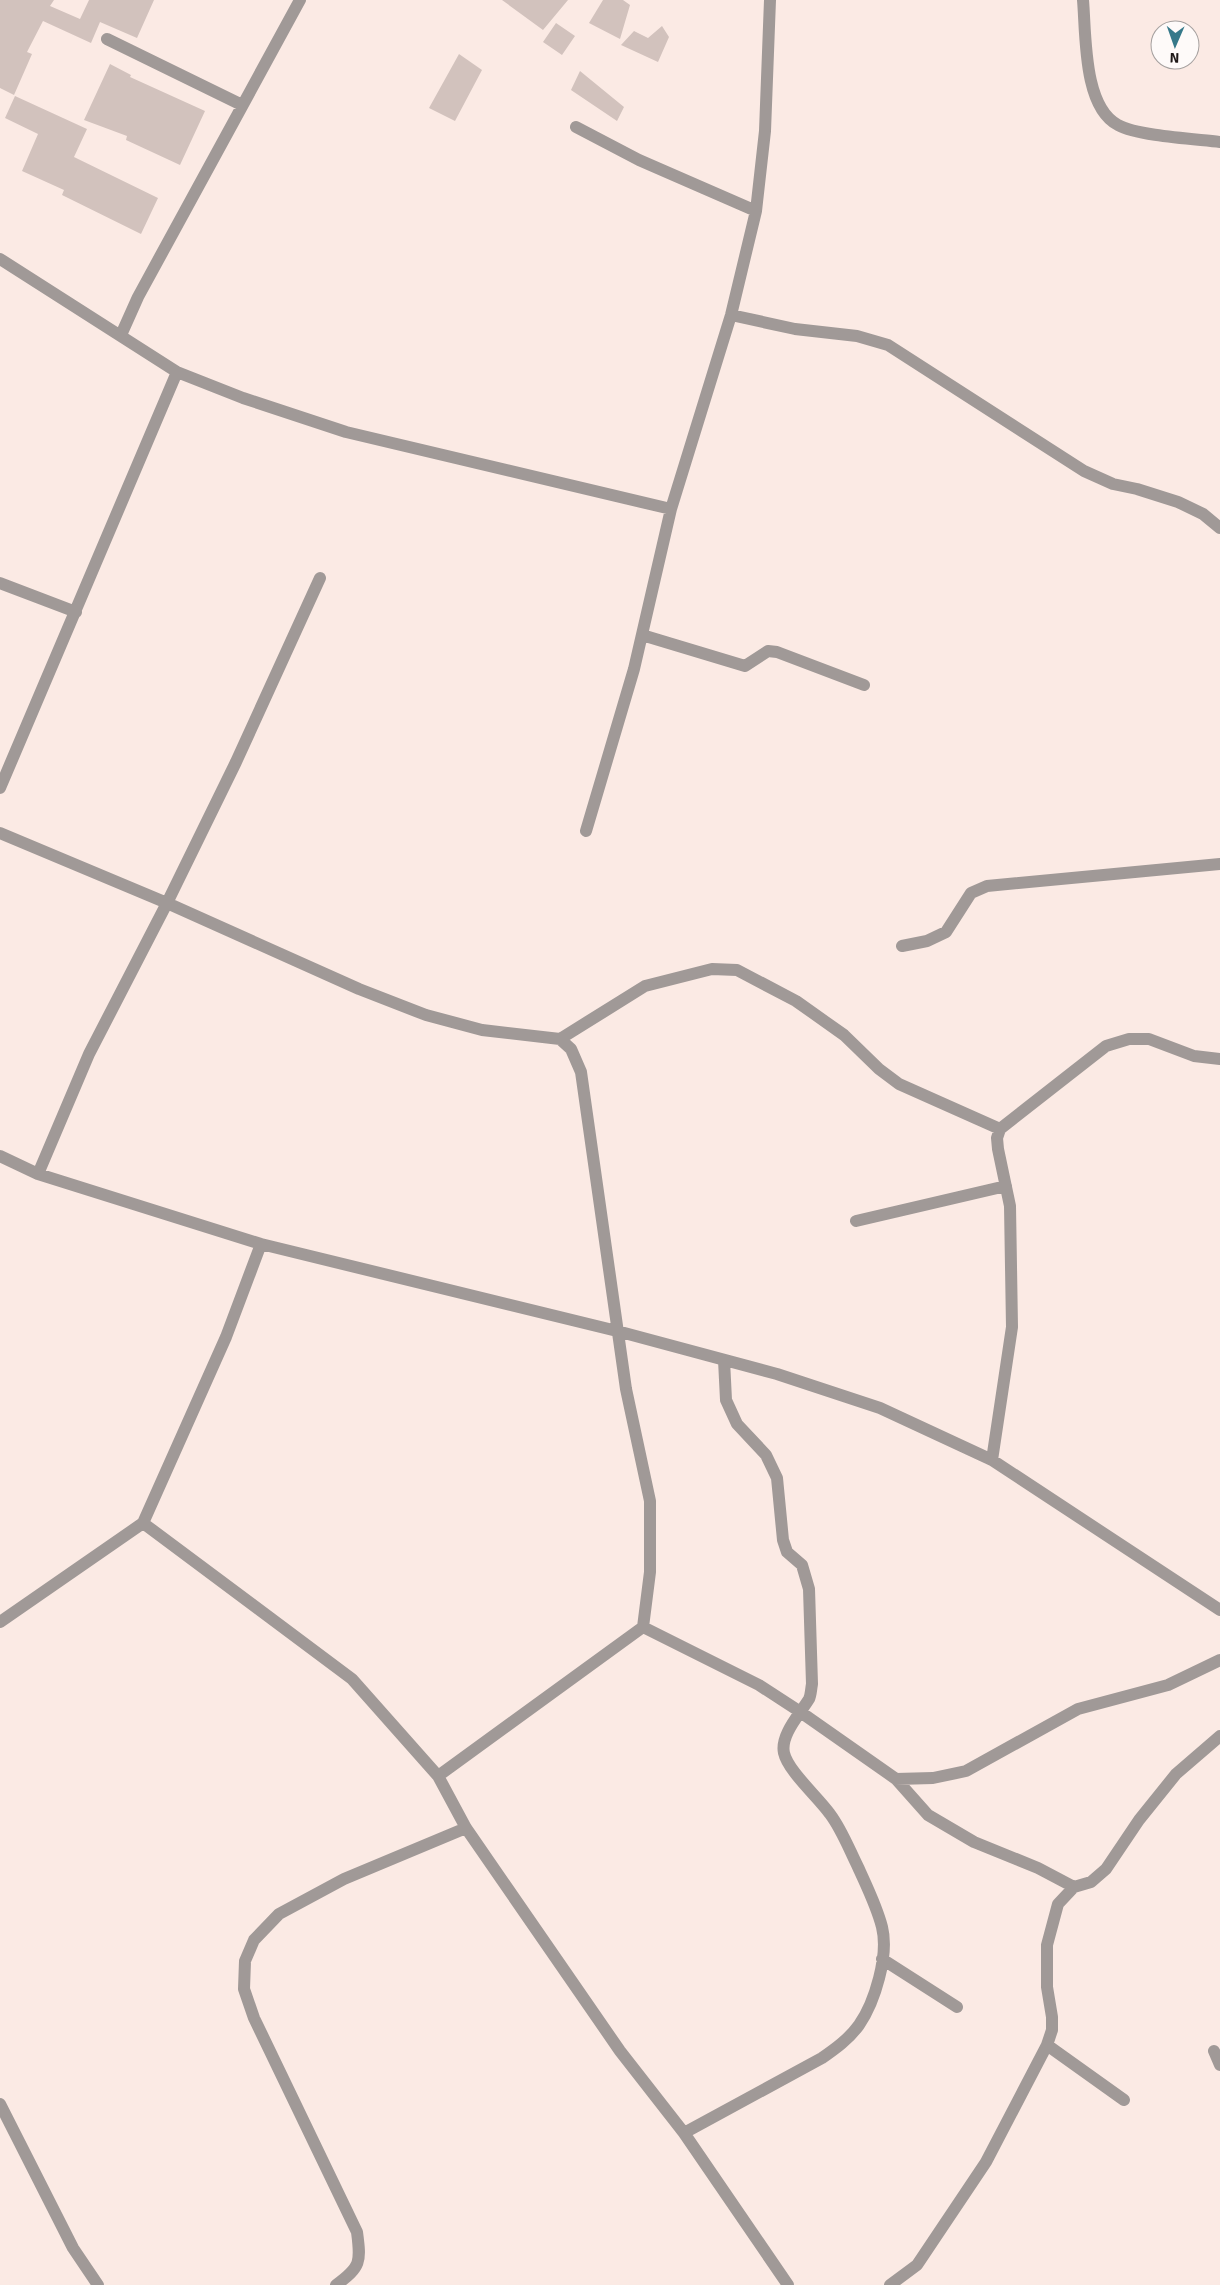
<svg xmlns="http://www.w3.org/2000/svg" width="1220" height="2285" viewBox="0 0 1220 2285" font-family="Signika,sans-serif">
<rect width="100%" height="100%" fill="#fbeae4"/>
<path fill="#d2c2bd" d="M 0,0 L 54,0 L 50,6 L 80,19 L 89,0 L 154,0 L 137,38 L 100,22 L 91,43 L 43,21 L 27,52 L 32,54 L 14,95 L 0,88 Z
M 502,0 L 568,0 L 543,30 Z
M 603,0 L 623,0 L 630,5 L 620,39 L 589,23 Z
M 556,23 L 575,36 L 562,55 L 543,42 Z
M 662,26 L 669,37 L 658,62 L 621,45 L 634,31 L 648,38 Z
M 459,54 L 482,70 L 455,121 L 429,108 Z
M 110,64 L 131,75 L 130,77 L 205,111 L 180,165 L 126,140 L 127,136 L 84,120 Z
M 580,71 L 624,107 L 617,121 L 571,90 Z
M 15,96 L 87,129 L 74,157 L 158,198 L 141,234 L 62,195 L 64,190 L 22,171 L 38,134 L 5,118 Z"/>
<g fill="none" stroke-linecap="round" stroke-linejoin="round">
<path stroke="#a09997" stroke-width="12" d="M 1083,0 C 1086,34 1083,107 1118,125 C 1138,136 1195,139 1220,142
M 107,39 L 242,105
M 576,127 L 639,160 L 756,211
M 0,259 L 177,372 L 243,398 L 346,432 L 671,509
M 731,315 L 795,329 L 857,336 L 888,345 L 1084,471 L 1113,484 L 1137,489 L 1178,502 L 1203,514 L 1220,528
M 121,335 L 138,297 L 300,0
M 0,583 L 76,612
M 642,635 L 745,666 L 768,651 L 777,652 L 864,685
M 0,788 L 177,372
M 586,831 L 634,669 L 671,509 L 731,315 L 756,211 L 765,131 L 770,0
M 0,833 L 167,903 L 359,989 L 426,1015 L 482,1030 L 560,1039 L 571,1049 L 581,1072 L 626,1389 L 650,1501 L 650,1572 L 643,1627
M 902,946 L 927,941 L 946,932 L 971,893 L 987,886 L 1220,864
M 560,1039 L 645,986 L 712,969 L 737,970 L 796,1001 L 844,1035 L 879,1069 L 899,1084 L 1000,1129
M 0,1156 L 38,1174 L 261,1244 L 617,1331 L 777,1374 L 880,1408 L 992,1460 L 1220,1610
M 38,1174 L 89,1054 L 167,903 L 236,762 L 320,578
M 856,1221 L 1006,1186
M 992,1460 L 1012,1327 L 1010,1206 L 998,1149 L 997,1138 L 1000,1129 L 1106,1046 L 1129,1039 L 1149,1039 L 1194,1056 L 1220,1059
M 143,1523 L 352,1679 L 438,1776 L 466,1828 L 620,2051 L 684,2133 L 788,2285
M 0,1622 L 143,1523 L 226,1337 L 261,1244
M 438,1776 L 643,1627 L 759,1685 L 799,1711 L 896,1779 L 928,1815 L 974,1842 L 1038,1868 L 1074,1887
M 896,1779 L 933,1778 L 966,1771 L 1078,1709 L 1168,1685 L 1220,1660
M 882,1959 L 957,2007
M 1047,2045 L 1124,2100
M 1214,2051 L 1220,2065
M 0,2104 L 73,2248 L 98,2285
M 684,2133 L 822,2058 C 835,2049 849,2039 859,2025 C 875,2002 889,1955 882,1927 C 877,1907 867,1887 858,1867 C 849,1849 842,1830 830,1814 C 818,1797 788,1771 784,1753 C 780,1735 800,1714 809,1699 C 811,1695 811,1689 812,1684 L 809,1589 L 802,1565 L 787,1552 L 783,1540 L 777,1478 L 766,1455 L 737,1424 L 726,1400 L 724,1360
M 336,2285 C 361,2267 361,2262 357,2232 L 254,2018 L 244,1989 L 245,1961 L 254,1940 L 279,1914 L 344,1879 L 466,1828
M 890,2285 L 917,2265 L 986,2162 L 1047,2045 L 1052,2030 L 1052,2017 L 1047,1987 L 1047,1945 L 1058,1904 L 1074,1887 L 1091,1882 L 1106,1869 L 1139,1820 L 1176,1774 L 1220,1736"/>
</g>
<g transform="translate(1175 45) rotate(182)"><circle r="24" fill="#fefaf9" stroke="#a5a09f"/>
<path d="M0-4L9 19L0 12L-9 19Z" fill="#36798a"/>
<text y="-8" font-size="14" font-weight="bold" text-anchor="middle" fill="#1f1918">N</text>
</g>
</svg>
